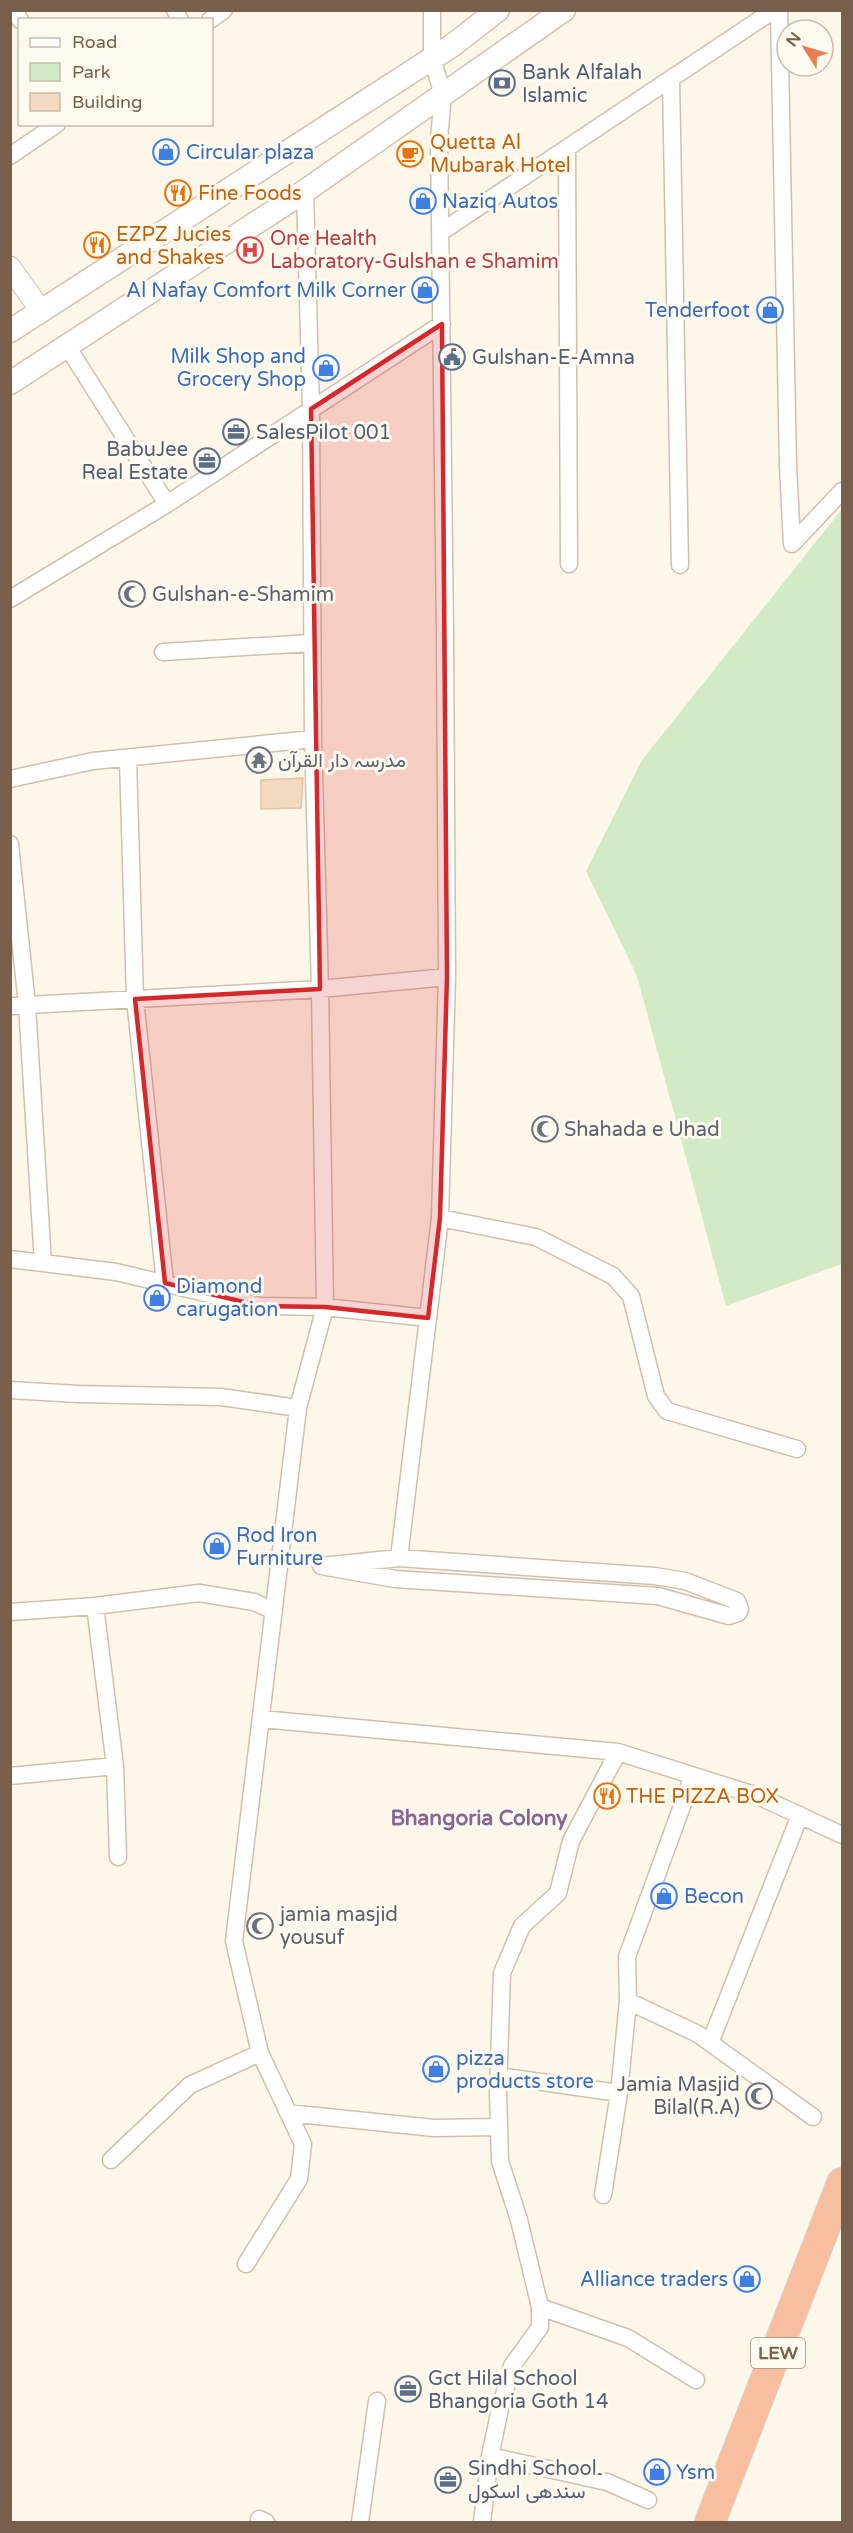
<svg xmlns="http://www.w3.org/2000/svg" width="853" height="2533" viewBox="0 0 853 2533" font-family="'Varela Round',Vazirmatn,sans-serif">
<rect width="100%" height="100%" fill="#fdf7e9"/>
<path fill="#d2ebc6" d="M 842,509 L 842,1264 L 726,1306 L 637,976 L 586,871 L 642,760 Z"/>
<path fill="#f3d9c0" stroke="#e6c1a0" stroke-width="1.5" d="M 303,778 L 301,808 L 261,809 L 261,780 Z"/>
<g fill="none" stroke-linecap="round" stroke-linejoin="round">
<g stroke="#cfc0ae" stroke-width="19">
<path id="minor" d="M 14,10 L 20,20
M 175,10 L 180,20
M 779,10 L 788,466 L 792,544
M 210,20 L 224,10
M 671,79 L 680,565
M 567,148 L 569,564
M 10,156 L 57,124
M 441,232 L 774,10
M 67,346 L 167,504
M 792,544 L 842,491
M 10,599 L 167,504 L 442,324
M 163,652 L 311,643
M 128,759 L 135,999 L 165,1283
M 10,779 L 93,761 L 313,739
M 10,844 L 27,1005 L 43,1263
M 10,1006 L 320,989 L 447,977
M 440,1218 L 536,1237 L 613,1276 L 631,1296 L 656,1396 L 667,1411 L 797,1449
M 10,1259 L 116,1272 L 260,1306 L 325,1307 L 428,1318 L 440,1218 L 447,977 L 445,633 L 439,139 L 443,95 L 432,58 L 432,10
M 10,1390 L 78,1394 L 221,1397 L 298,1408
M 399,1558 L 655,1576 L 685,1581 L 737,1601 L 740,1609 L 738,1613 L 729,1616 L 658,1596 L 395,1579 L 321,1566 Z
M 399,1558 L 428,1318
M 95,1606 L 115,1766 L 118,1857
M 10,1612 L 95,1606 L 199,1593 L 254,1602 L 274,1611
M 261,1719 L 618,1752 L 758,1796 L 842,1835
M 10,1776 L 115,1766
M 628,2001 L 698,2034 L 813,2117
M 710,2043 L 800,1815
M 499,2076 L 619,2093
M 288,2113 L 434,2128 L 499,2127
M 111,2160 L 190,2085 L 260,2053
M 603,2195 L 619,2093 L 628,2001 L 627,1957 L 693,1776
M 246,2264 L 299,2179 L 303,2144 L 260,2053 L 234,1941 L 298,1408 L 325,1307 L 320,989 L 313,739 L 311,409 L 305,191
M 540,2307 L 628,2338 L 696,2380
M 490,2456 L 607,2482 L 648,2500
M 259,2519 L 266,2522
M 360,2522 L 377,2401
M 482,2522 L 490,2456 L 500,2409 L 512,2366 L 540,2327 L 540,2307 L 519,2220 L 500,2161 L 498,2093 L 502,1973 L 522,1926 L 558,1893 L 571,1841 L 618,1752"/>
</g>
<g stroke="#cfc0ae" stroke-width="23">
<path id="tertiary" d="M 10,267 L 41,311"/>
</g>
<g stroke="#d5c2ad" stroke-width="25">
<path id="secondary" d="M 10,331 L 453,45 L 498,10
M 10,383 L 305,191 L 564,10"/>
</g>
<g stroke="#dcd5d0" stroke-width="32">
<path id="motorway" d="M 710,2522 L 842,2183"/>
</g>
<use href="#minor" stroke="#fff" stroke-width="16"/>
<use href="#tertiary" stroke="#fff" stroke-width="21"/>
<use href="#secondary" stroke="#fff" stroke-width="22"/>
<use href="#motorway" stroke="#f7bea0" stroke-width="30"/>
</g>
<path fill="#d62828" fill-opacity="0.2" stroke="#d62828" stroke-width="4.5" stroke-linejoin="round" d="M 442,324 L 447,977 L 440,1218 L 428,1318 L 325,1307 L 260,1306 L 165,1283 L 135,999 L 320,989 L 311,409 Z"/>
<defs>
<g id="bank-ring" transform="scale(1.35)"><circle r="9.5" fill="#fffaf0" stroke="#5c6f8a" stroke-width="1.5"/><path d="M-6-4H6V4H-6ZM0-2.3a2.3 2.3 0 1 0 0 4.6a2.3 2.3 0 1 0 0-4.6Z" fill="#5c6f8a"/></g>
<g id="shop-ring" transform="scale(1.35)"><circle r="9.5" fill="#fffaf0" stroke="#3f7fe0" stroke-width="1.5"/><path d="M-5-2.5h2.3a2.7 3.5 0 0 1 5.4 0H5L5.5 6h-11ZM-1.5-2.5h3a1.5 2.3 0 0 0-3 0Z" fill="#3f7fe0"/></g>
<g id="cafe-ring" transform="scale(1.35)"><circle r="9.5" fill="#fffaf0" stroke="#e8710a" stroke-width="1.5"/><path d="M-5.5-4.5H6V0H3Q3 3.5 0 3.5H-2.5Q-5.5 3.5-5.5 0ZM3-3.2v2h1.7v-2ZM-6 4.5H4V6H-6Z" fill="#e8710a"/></g>
<g id="restaurant-ring" transform="scale(1.35)"><circle r="9.5" fill="#fffaf0" stroke="#e8710a" stroke-width="1.5"/><path d="M-5-6h1v4h1v-4h1v4h1v-4h1v5L-1.5 .5V6h-2V.5L-5-1ZM5-6V6H3V1.5H1.5Q1.5-4 5-6Z" fill="#e8710a"/></g>
<g id="hospital-ring" transform="scale(1.35)"><circle r="9.5" fill="#fffaf0" stroke="#e0444e" stroke-width="1.5"/><path d="M-5-5h3v3.5h4V-5h3V5h-3V1.5h-4V5h-3Z" fill="#e0444e"/></g>
<g id="civic-ring" transform="scale(1.35)"><circle r="9.5" fill="#fffaf0" stroke="#5c6f8a" stroke-width="1.5"/><path d="M-.6-6.5H3V-4.5H.6V-3L4-1V1h2V6H-6V1h2V-1L-.6-3ZM-1.2 2.5V6h2.4V2.5Z" fill="#5c6f8a"/></g>
<g id="office-ring" transform="scale(1.35)"><circle r="9.5" fill="#fffaf0" stroke="#5c6f8a" stroke-width="1.5"/><path d="M-6-3h4V-5.5h4V-3h4V5H-6ZM-1-4.5V-3h2v-1.5ZM-6 0V1H6V0Z" fill="#5c6f8a"/></g>
<g id="mosque-ring" transform="scale(1.35)"><circle r="9.5" fill="#fffaf0" stroke="#6b7280" stroke-width="1.5"/><path d="M3.5-4.9A6 6 0 1 0 3.5 4.9A5 5 0 1 1 3.5-4.9Z" fill="#6b7280"/></g>
<g id="temple-ring" transform="scale(1.35)"><circle r="9.5" fill="#fffaf0" stroke="#6b7280" stroke-width="1.5"/><path d="M0-6L5-2H3V0L6.5 2.5H4V6H1.5V3h-3V6H-4V2.5H-6.5L-3 0V-2H-5Z" fill="#6b7280"/></g>
</defs>
<g fill-rule="evenodd">
<use href="#bank-ring" x="502" y="83"/>
<use href="#shop-ring" x="166" y="152"/>
<use href="#cafe-ring" x="410" y="154"/>
<use href="#restaurant-ring" x="178" y="193"/>
<use href="#shop-ring" x="423" y="201"/>
<use href="#restaurant-ring" x="97" y="245"/>
<use href="#hospital-ring" x="250" y="250"/>
<use href="#shop-ring" x="425" y="290"/>
<use href="#shop-ring" x="770" y="310"/>
<use href="#civic-ring" x="452" y="357"/>
<use href="#shop-ring" x="326" y="368"/>
<use href="#office-ring" x="236" y="432"/>
<use href="#office-ring" x="207" y="461"/>
<use href="#mosque-ring" x="132" y="594"/>
<use href="#temple-ring" x="259" y="760"/>
<use href="#mosque-ring" x="545" y="1129"/>
<use href="#shop-ring" x="157" y="1298"/>
<use href="#shop-ring" x="217" y="1546"/>
<use href="#restaurant-ring" x="607" y="1796"/>
<use href="#shop-ring" x="664" y="1896"/>
<use href="#mosque-ring" x="260" y="1926"/>
<use href="#shop-ring" x="436" y="2069"/>
<use href="#mosque-ring" x="759" y="2096"/>
<use href="#shop-ring" x="747" y="2279"/>
<use href="#office-ring" x="408" y="2389"/>
<use href="#shop-ring" x="657" y="2472"/>
<use href="#office-ring" x="448" y="2480"/>
</g>
<g text-anchor="middle" stroke-width="6" stroke-linejoin="round" paint-order="stroke">
<rect fill="#fffaf0" stroke="#a08e7c" stroke-width="1.5" x="751" y="2338" width="54" height="30" rx="4.5"/>
<g font-size="18" font-weight="bold" fill="#785f4b">
<text x="778" y="2359">LEW</text>
</g>
<g font-size="20" fill="#4e5e75" stroke="#fffaf0" text-anchor="start">
<text x="522" y="79">Bank Alfalah<tspan x="522" dy="23">Islamic</tspan></text>
<text x="472" y="364">Gulshan-E-Amna</text>
<text x="256" y="439">SalesPilot 001</text>
<text x="188" y="456" text-anchor="end">BabuJee<tspan x="188" dy="23">Real Estate</tspan></text>
<text x="428" y="2385">Gct Hilal School<tspan x="428" dy="23">Bhangoria Goth 14</tspan></text>
<text x="468" y="2475">Sindhi School۔<tspan x="468" dy="23">سندھی اسکول</tspan></text>
</g>
<g font-size="20" fill="#c56008" stroke="#fffaf0" text-anchor="start">
<text x="430" y="149">Quetta Al<tspan x="430" dy="23">Mubarak Hotel</tspan></text>
<text x="198" y="200">Fine Foods</text>
<text x="116" y="241">EZPZ Jucies<tspan x="116" dy="23">and Shakes</tspan></text>
<text x="626" y="1803">THE PIZZA BOX</text>
</g>
<g font-size="20" fill="#366cbe" stroke="#fffaf0" text-anchor="start">
<text x="186" y="159">Circular plaza</text>
<text x="442" y="208">Naziq Autos</text>
<text x="406" y="297" text-anchor="end">Al Nafay Comfort Milk Corner</text>
<text x="750" y="317" text-anchor="end">Tenderfoot</text>
<text x="306" y="363" text-anchor="end">Milk Shop and<tspan x="306" dy="23">Grocery Shop</tspan></text>
<text x="176" y="1293">Diamond<tspan x="176" dy="23">carugation</tspan></text>
<text x="236" y="1542">Rod Iron<tspan x="236" dy="23">Furniture</tspan></text>
<text x="684" y="1903">Becon</text>
<text x="456" y="2065">pizza<tspan x="456" dy="23">products store</tspan></text>
<text x="728" y="2286" text-anchor="end">Alliance traders</text>
<text x="676" y="2479">Ysm</text>
</g>
<g font-size="20" fill="#be3a42" stroke="#fffaf0" text-anchor="start">
<text x="270" y="245">One Health<tspan x="270" dy="23">Laboratory-Gulshan e Shamim</tspan></text>
</g>
<g font-size="20" fill="#5b616d" stroke="#fffaf0" text-anchor="start">
<text x="152" y="601">Gulshan-e-Shamim</text>
<text x="278" y="767">مدرسہ دار القرآن</text>
<text x="564" y="1136">Shahada e Uhad</text>
<text x="280" y="1921">jamia masjid<tspan x="280" dy="23">yousuf</tspan></text>
<text x="740" y="2091" text-anchor="end">Jamia Masjid<tspan x="740" dy="23">Bilal(R.A)</tspan></text>
</g>
<g font-size="21" font-weight="bold" fill="#886494" stroke="#fffaf0">
<text x="479" y="1825">Bhangoria Colony</text>
</g>
</g>
<rect width="853" height="2533" fill="none" stroke="#785f4b" stroke-width="24"/>
<rect x="18" y="18" width="195" height="108" fill="#fffaf0" stroke="#c9bcae" stroke-width="1.5"/>
<rect x="30" y="38" width="30" height="9" fill="#ffffff" stroke="#c9bcae" stroke-width="1.5"/>
<text x="72" y="48" font-size="18" fill="#785f4b">Road</text>
<rect x="30" y="63" width="30" height="18" fill="#d2ebc6" stroke="#c9bcae" stroke-width="1.5"/>
<text x="72" y="78" font-size="18" fill="#785f4b">Park</text>
<rect x="30" y="93" width="30" height="18" fill="#f3d9c0" stroke="#c9bcae" stroke-width="1.5"/>
<text x="72" y="108" font-size="18" fill="#785f4b">Building</text>
<g transform="translate(805 48) rotate(307)"><circle r="28" fill="#fffaf0" stroke="#c9bcae" stroke-width="1.5"/>
<path d="M0-4.5L10 22L0 15L-10 22Z" fill="#e87d4d"/>
<text y="-9" font-size="16" font-weight="bold" text-anchor="middle" fill="#785f4b">N</text>
</g>
</svg>
